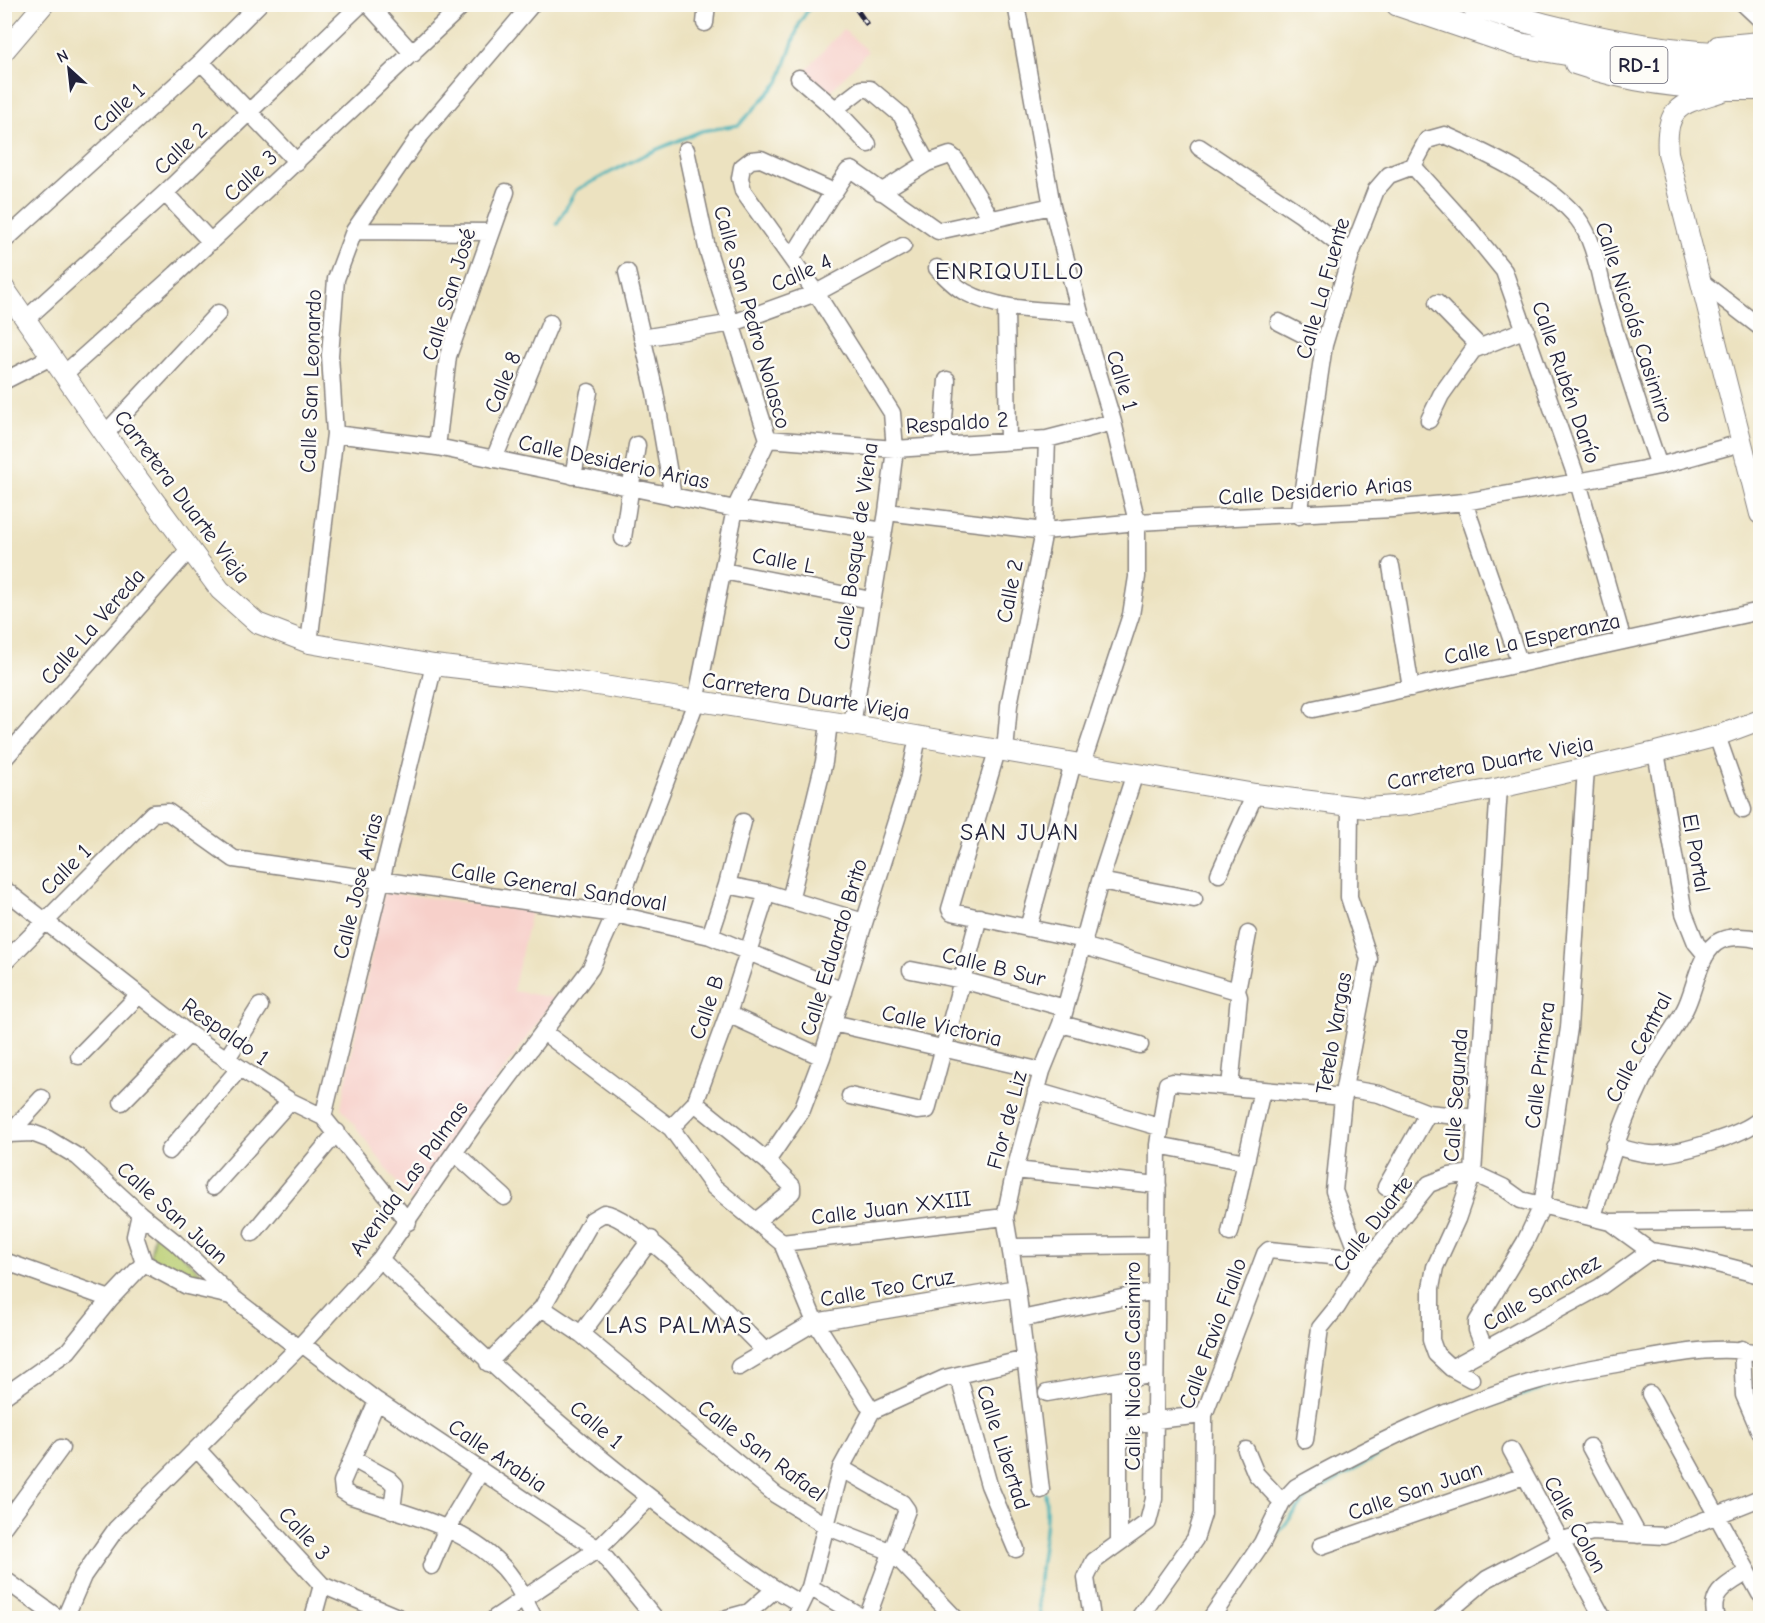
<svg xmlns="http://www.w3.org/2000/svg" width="1765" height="1623" viewBox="0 0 1765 1623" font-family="'Comic Neue',sans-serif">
<rect width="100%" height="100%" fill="#fdfcf7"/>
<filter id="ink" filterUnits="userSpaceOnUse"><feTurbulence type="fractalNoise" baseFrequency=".0167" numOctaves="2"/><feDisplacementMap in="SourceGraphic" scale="12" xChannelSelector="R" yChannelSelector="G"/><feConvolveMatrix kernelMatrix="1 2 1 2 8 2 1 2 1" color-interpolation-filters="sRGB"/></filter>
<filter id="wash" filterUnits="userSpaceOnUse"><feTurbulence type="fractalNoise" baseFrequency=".008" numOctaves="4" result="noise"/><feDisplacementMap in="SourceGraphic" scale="24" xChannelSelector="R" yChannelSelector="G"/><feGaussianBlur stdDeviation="1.35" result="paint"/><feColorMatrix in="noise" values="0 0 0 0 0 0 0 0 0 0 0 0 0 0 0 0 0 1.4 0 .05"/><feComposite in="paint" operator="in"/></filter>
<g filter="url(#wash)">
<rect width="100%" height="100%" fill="#ece2c0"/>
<path fill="#f7d0ca" d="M 843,29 L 868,51 L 827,95 L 803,73 Z
M 384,892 L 531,911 L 513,991 L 555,998 L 411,1202 L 341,1107 Z"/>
<path fill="#b9cd71" stroke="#6e7856" stroke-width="1.5" d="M 155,1229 L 208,1280 L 150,1257 Z"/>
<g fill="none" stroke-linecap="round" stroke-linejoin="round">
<path stroke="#3fb0b8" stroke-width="3" d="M 557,224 L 576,190 L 646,154 L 701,131 L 739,125 L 779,82 L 800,22 L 812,4
M 1490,1405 L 1558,1384
M 1272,1540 L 1308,1497 L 1399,1443
M 1041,1618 C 1031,1582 1051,1532 1045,1493"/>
</g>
</g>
<g filter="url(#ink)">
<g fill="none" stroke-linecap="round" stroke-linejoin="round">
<g stroke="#87827e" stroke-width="19">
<path id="minor" d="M 368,4 L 413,54
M 1016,4 L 1052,206 L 1080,313 L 1113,422 L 1137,522 L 1137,577 L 1131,615 L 1082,764
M 1744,4 L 1760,19
M 705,23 L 707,4
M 201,62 L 297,162
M 799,78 L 835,109 L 861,89 L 870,89 L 901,115 L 927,163
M 835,109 L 868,144
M 1199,147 L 1300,214 L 1351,254
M 1413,166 L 1469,228 L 1504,271 L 1578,482 L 1623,641
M 1413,166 L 1427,140 L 1445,135 C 1486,153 1550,183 1578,219 C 1595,241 1599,275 1606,301 C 1622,356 1640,411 1659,466
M 881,192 L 927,163 L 950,155 L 955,159 L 992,220
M 165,193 L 211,242
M 354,231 L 491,232
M 4,241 L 201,62 L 259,4
M 792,258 L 833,192
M 937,268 C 945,276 955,287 965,292 C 1000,311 1041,310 1080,313
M 627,272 L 655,392 L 673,497
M 1699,280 L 1760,327
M 1437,303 L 1479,346
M 1006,307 L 1008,441
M 26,319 L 165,193 L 361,4
M 1279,322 L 1324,345
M 642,338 L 733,323 L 816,293 L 903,246
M 63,375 L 176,274 L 464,4
M 4,381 L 51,357
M 1429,420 L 1441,395 L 1473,350 L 1526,329
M 105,434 L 218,313
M 335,434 L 437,447 L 735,509 L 884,531
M 768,439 L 895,449 L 1047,439 L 1113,422
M 942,446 L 947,380
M 437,447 L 448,356 L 506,192
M 494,459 L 550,323
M 573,476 L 589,392
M 1464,502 L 1520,664
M 887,512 L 1044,531 L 1137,522 L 1392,509 L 1464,502 L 1578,482 L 1659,466 L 1741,443
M 1299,516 L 1324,345 L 1351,254 L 1376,190 L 1389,175 L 1413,166
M 623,538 L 637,445
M 1391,566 L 1411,688
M 723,571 L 871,600
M 309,643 L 335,434 L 330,355 L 336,279 L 354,231 L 418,138 L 532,4
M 1313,709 L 1760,611
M 852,725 L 887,512 L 895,449 L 892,413 L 816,293 L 743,191 L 740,178 L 742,167 L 751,160 L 761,159 L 834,192 L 848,171 L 852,170 L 938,231 L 1052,206
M 1717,736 L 1743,810
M 997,751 L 950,909 L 952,912 L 1085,940
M 1005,752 L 1009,705 L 1044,531 L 1047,439
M 1656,752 L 1684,913 L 1696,943 L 1706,955
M 4,759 L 190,549
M 1350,806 L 1349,897 L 1369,959 L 1344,1088 L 1334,1191 L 1363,1265
M 1219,874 L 1255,794
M 1100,881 L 1194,899
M 727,885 L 767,893 L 864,922
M 4,889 L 189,1034 L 290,1101 L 323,1117 L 408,1222
M 790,900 L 824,762 L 829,723
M 1028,928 L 1073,763
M 710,936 L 727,885 L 743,822
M 1083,946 L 1237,991
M 4,963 L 153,813 L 168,812 L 234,859 L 615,914 L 710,936 L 843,991
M 911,970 L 962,980 L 1065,1008
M 728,1014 L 822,1057
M 833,1023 L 1042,1071
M 1061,1024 L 1140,1045
M 545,1033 L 671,1128 L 714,1187 L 782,1243 L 815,1322 L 872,1411
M 79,1056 L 138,996
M 226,1060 L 260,1006
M 1230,1087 L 1239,997 L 1237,991 L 1248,934
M 1344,1088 L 1379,1094 L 1428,1113 L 1476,1118
M 1036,1091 L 1159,1127
M 850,1096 L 917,1111 L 927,1110 L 979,917
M 122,1102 L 189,1034
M 695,1103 L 767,1161 L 792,1186 L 792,1192 L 756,1221
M 323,1117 L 434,665
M 671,1128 L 695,1103 L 728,1014 L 767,893
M 8,1134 L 32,1133 L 48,1139 L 78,1157 L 140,1214 L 175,1242 L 232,1297 L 298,1348
M 7,1136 L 42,1098
M 1158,1145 L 1246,1162
M 1614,1146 C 1625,1149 1638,1153 1650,1154 C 1674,1156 1744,1135 1760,1119
M 169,1151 L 239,1069
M 455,1153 L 504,1197
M 767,1161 L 802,1110 L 822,1057 L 909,780 L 918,737
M 1015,1170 L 1158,1185
M 213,1187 L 290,1101
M 1386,1187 L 1428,1113
M 140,1214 L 135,1236 L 144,1263 L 187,1286 L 231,1296
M 1593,1217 C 1608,1164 1625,1112 1651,1063 C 1661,1045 1675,1028 1685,1009 C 1695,990 1698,957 1716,943 C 1728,935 1747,936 1760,940
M 1610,1222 L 1650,1251 L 1694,1258 L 1760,1275
M 253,1233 L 337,1132
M 1230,1233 L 1262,1090
M 782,1243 L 1005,1217
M 1012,1247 L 1155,1245
M 380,1259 C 479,1354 581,1448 692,1529 C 728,1555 762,1583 801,1604
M 4,1261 L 110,1299
M 542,1308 L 581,1334 L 776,1495 L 828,1527 L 892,1552 L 955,1618
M 1021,1319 L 1155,1291
M 581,1334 L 651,1239
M 302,1344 L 377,1401 L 598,1549 L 655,1618
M 1742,1349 L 1744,1395 L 1760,1432
M 1485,1350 L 1477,1330 L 1477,1322 L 1525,1242 L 1542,1206 L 1569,1028 L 1586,768
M 488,1363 L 542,1308 L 592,1220 L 604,1213 C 641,1219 734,1321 766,1352
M 739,1367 L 815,1322 L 1017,1288
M 1451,1368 L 1600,1287 L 1650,1251
M 955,1377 L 961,1385 L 989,1485 L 1016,1549
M 1471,1379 L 1451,1368 L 1436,1354 L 1431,1340 L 1431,1288 L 1435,1267 L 1457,1219 L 1473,1173 L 1499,788
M 1047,1393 L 1155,1374
M 1650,1394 L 1760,1594
M 4,1396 L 68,1351 L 110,1299 L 144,1263
M 377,1401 L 342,1482 L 343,1491 L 351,1496 C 402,1513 461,1525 500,1564 C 515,1578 525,1601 534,1618
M 872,1411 L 945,1378 L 1026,1359
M 1120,1428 L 1155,1420 L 1204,1415
M 1305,1440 L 1320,1328 L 1337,1307 L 1363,1265 L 1429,1184 L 1450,1176 L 1473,1173 L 1503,1187 L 1521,1200 L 1610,1222 L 1760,1220
M 1590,1447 L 1638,1535
M 197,1449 L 322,1585 L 400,1618
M 1246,1450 L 1256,1474 L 1282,1502
M 1511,1450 L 1603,1618
M 353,1459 L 389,1479 L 395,1485 L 392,1510
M 841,1468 L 902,1503 L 907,1510 L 867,1618
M 1041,1490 L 1017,1288 L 1005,1217 L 1015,1170 L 1042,1071 L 1061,1024 L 1100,881 L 1135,773
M 4,1526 L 61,1448
M 1119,1543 L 1119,1381
M 1321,1546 L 1524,1476
M 431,1566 L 447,1528 L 481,1471
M 4,1579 L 58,1618
M 810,1587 L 863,1618
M 65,1618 L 83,1576 L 116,1529 L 302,1344 L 380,1259 L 477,1120 L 591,968 L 615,914 L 696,702 L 735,509 L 768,439 L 707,248 L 686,150
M 313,1618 L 322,1585
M 495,1618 L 598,1549 L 649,1498
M 727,1618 L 749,1612 L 774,1590
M 795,1618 L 810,1587 L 841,1468 L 872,1411
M 1092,1618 L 1086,1578 L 1094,1561 L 1148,1522 L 1154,1499 L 1158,1145 L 1167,1084 L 1172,1082 L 1344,1097
M 1139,1618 L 1195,1539 L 1203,1514 L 1204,1415 L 1265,1254 L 1269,1250 L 1351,1258 L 1363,1265
M 1211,1618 L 1262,1543 L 1282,1502 L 1296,1487 C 1372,1445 1452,1405 1536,1381 C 1570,1371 1605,1366 1639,1360 C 1680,1353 1719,1345 1760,1353
M 1441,1618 L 1487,1579 L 1559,1541 L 1592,1532 L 1665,1536 L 1760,1498
M 1716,1618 C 1708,1592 1729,1584 1748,1572"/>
</g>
<g stroke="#87827e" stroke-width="22">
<path id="major" d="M 1718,46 L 1760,42
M 4,51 L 44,4
M 1575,64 C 1633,84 1700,91 1760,90
M 1726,90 C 1685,104 1664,102 1668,153 L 1760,514
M 4,288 L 105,434 L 220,590 L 257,623 L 309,643 L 434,665 L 578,682 L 852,725 L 1255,794 L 1367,808 L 1408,805 L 1499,788 L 1656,752 L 1717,736 L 1760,720"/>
</g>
<g stroke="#87827e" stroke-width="26">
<path id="highway" d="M 1398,4 L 1519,45 L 1650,67 L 1760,73
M 1472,4 C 1565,35 1663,55 1760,56"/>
</g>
<use href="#minor" stroke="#fff" stroke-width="16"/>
<use href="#major" stroke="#fff" stroke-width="20"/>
<use href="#highway" stroke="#fff" stroke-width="24"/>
<g stroke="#22223b" stroke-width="5">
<path id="rail" d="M 853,4 L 866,23"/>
</g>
<use href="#rail" stroke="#fdfcf7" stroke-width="3" stroke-dasharray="9" stroke-linecap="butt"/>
</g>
</g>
<g text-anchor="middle" stroke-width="5" stroke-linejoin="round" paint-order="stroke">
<rect fill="#fdfcf7" stroke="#646373" stroke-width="1.5" x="1610.5" y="47" width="57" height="36" rx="4.5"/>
<g font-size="21" font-weight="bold" fill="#22223b">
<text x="1639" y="72">RD-1</text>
</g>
<g font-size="22" fill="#22223b" stroke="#fdfcf7">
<text transform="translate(118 107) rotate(-42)" y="8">Calle 1</text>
<text transform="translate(180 148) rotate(-44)" y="8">Calle 2</text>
<text transform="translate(250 175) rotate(-43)" y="8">Calle 3</text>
<text transform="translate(801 272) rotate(-24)" y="8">Calle 4</text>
<text transform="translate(1322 288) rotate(-74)" y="8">Calle La Fuente</text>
<text transform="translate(448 294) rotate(-73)" y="8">Calle San José</text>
<text transform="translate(753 317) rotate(74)" y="8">Calle San Pedro Nolasco</text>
<text transform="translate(1635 322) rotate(72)" y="8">Calle Nicolás Casimiro</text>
<text transform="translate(1123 380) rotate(73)" y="8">Calle 1</text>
<text transform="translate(310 381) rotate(-88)" y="8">Calle San Leonardo</text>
<text transform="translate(502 382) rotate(-68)" y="8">Calle 8</text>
<text transform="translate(1567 382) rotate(71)" y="8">Calle Rubén Darío</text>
<text transform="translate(957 422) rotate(-4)" y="8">Respaldo 2</text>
<text transform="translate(614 461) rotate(12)" y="8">Calle Desiderio Arias</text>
<text transform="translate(1315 490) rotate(-4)" y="8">Calle Desiderio Arias</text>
<text transform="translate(183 496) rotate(53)" y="8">Carretera Duarte Vieja</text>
<text transform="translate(855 546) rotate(-82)" y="8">Calle Bosque de Viena</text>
<text transform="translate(784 560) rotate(11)" y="8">Calle L</text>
<text transform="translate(1009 591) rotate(-79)" y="8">Calle 2</text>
<text transform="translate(92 626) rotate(-49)" y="8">Calle La Vereda</text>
<text transform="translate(1532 638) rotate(-12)" y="8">Calle La Esperanza</text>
<text transform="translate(806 695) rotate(9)" y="8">Carretera Duarte Vieja</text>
<text transform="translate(1490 762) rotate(-11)" y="8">Carretera Duarte Vieja</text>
<text transform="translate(1697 853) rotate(80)" y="8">El Portal</text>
<text transform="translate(65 869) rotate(-45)" y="8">Calle 1</text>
<text transform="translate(357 886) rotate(-76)" y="8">Calle Jose Arias</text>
<text transform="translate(559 886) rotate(9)" y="8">Calle General Sandoval</text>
<text transform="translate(833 947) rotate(-73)" y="8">Calle Eduardo Brito</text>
<text transform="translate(994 966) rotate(14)" y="8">Calle B Sur</text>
<text transform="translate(706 1007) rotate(-71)" y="8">Calle B</text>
<text transform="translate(942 1025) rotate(13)" y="8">Calle Victoria</text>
<text transform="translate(226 1031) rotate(35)" y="8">Respaldo 1</text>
<text transform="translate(1333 1033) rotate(-80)" y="8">Tetelo Vargas</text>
<text transform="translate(1638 1047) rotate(-63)" y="8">Calle Central</text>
<text transform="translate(1539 1065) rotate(-83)" y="8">Calle Primera</text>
<text transform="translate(1455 1095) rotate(-86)" y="8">Calle Segunda</text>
<text transform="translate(1006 1120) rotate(-75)" y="8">Flor de Liz</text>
<text transform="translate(408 1178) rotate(-54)" y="8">Avenida Las Palmas</text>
<text transform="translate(891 1207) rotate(-7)" y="8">Calle Juan XXIII</text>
<text transform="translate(173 1212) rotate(42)" y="8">Calle San Juan</text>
<text transform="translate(1372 1223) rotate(-52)" y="8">Calle Duarte</text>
<text transform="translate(887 1287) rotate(-10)" y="8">Calle Teo Cruz</text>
<text transform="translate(1541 1292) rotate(-30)" y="8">Calle Sanchez</text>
<text transform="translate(1212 1333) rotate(-70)" y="8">Calle Favio Fiallo</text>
<text transform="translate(1132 1366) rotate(-90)" y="8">Calle Nicolas Casimiro</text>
<text transform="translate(597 1424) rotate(40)" y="8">Calle 1</text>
<text transform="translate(1004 1447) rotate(72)" y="8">Calle Libertad</text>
<text transform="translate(762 1450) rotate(37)" y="8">Calle San Rafael</text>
<text transform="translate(498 1455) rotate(34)" y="8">Calle Arabia</text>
<text transform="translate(1415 1490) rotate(-19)" y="8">Calle San Juan</text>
<text transform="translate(1576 1524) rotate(61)" y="8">Calle Colon</text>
<text transform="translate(305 1533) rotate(47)" y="8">Calle 3</text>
</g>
<g font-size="24" letter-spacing="1.5" fill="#22223b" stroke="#fdfcf7">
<text x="1010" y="279">ENRIQUILLO</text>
<text x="1020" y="840">SAN JUAN</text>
<text x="679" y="1333">LAS PALMAS</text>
</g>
</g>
<rect width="1765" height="1623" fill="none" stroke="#fdfcf7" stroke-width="24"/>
<g transform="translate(69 69) rotate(333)" stroke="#fdfcf7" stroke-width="4.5" paint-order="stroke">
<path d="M0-4.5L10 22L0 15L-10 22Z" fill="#22223b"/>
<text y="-9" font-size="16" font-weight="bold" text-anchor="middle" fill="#22223b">N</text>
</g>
</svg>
